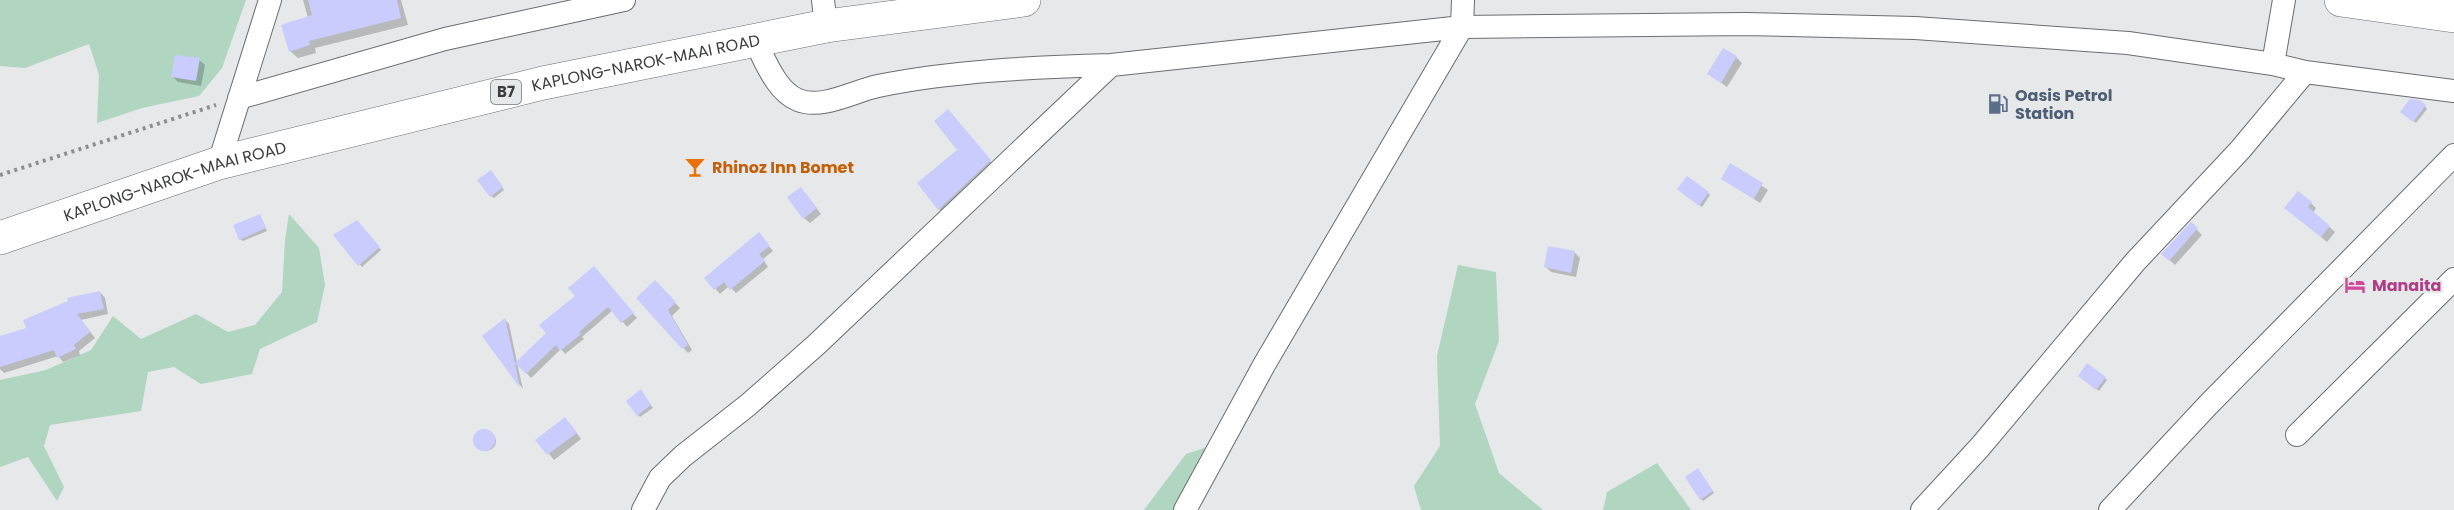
<svg xmlns="http://www.w3.org/2000/svg" width="2454" height="510" viewBox="0 0 2454 510" font-family="Poppins,sans-serif">
<rect width="100%" height="100%" fill="#e6e8ea"/>
<path fill="#b0d5c1" d="M 0,0 L 246,0 L 222,68 L 199,96 L 142,108 L 97,123 L 99,75 L 89,44 L 25,68 L 0,66 Z
M 289,214 L 319,248 L 325,285 L 317,322 L 260,349 L 252,374 L 201,384 L 174,367 L 148,372 L 141,411 L 50,425 L 44,446 L 64,487 L 57,501 L 28,457 L 0,467 L 0,380 L 46,370 L 91,350 L 113,316 L 141,339 L 196,314 L 228,332 L 255,325 L 282,292 L 285,240 Z
M 1458,265 L 1496,272 L 1499,341 L 1475,404 L 1499,473 L 1543,510 L 1421,510 L 1414,486 L 1440,446 L 1437,356 Z
M 1210,446 L 1177,510 L 1144,510 L 1186,454 Z
M 1657,463 L 1691,510 L 1603,510 L 1607,492 Z"/>
<path fill="#0003" d="M 303,0 L 401,0 L 408,25 L 315,48 L 316,53 L 298,58 L 290,51 L 308,18 Z
M 1736,57 L 1742,63 L 1727,87 L 1709,74 Z
M 199,60 L 205,65 L 201,86 L 178,82 L 173,77 Z
M 2425,106 L 2427,109 L 2416,123 L 2405,114 Z
M 954,117 L 995,167 L 945,214 L 939,209 L 959,151 Z
M 1731,165 L 1768,190 L 1760,203 L 1723,179 Z
M 493,174 L 504,190 L 494,198 L 491,196 Z
M 1681,192 L 1708,193 L 1710,195 L 1702,207 Z
M 806,194 L 821,214 L 810,223 L 804,218 Z
M 2311,203 L 2316,208 L 2313,213 L 2335,232 L 2327,242 L 2286,208 Z
M 260,215 L 267,231 L 243,241 L 240,239 Z
M 357,222 L 381,250 L 362,267 L 335,235 Z
M 2191,224 L 2202,235 L 2175,265 L 2163,254 Z
M 763,239 L 773,251 L 763,259 L 768,267 L 736,293 L 729,286 L 720,294 L 706,278 Z
M 1574,252 L 1580,258 L 1576,277 L 1551,272 L 1546,267 Z
M 598,272 L 637,318 L 627,327 L 613,310 L 582,337 L 584,339 L 565,354 L 561,349 L 531,378 L 517,363 L 523,389 L 484,336 L 505,320 L 509,324 L 517,362 L 548,333 Z
M 655,282 L 680,308 L 672,316 L 692,350 L 688,353 L 638,298 Z
M 100,292 L 105,298 L 108,314 L 81,320 L 95,338 L 79,351 L 80,355 L 63,362 L 58,356 L 4,373 L 0,369 L 0,337 L 28,329 Z
M 2082,378 L 2105,378 L 2107,380 L 2099,391 Z
M 643,394 L 653,408 L 640,417 L 638,415 Z
M 571,425 L 581,439 L 554,460 L 538,440 Z
M476 441a10 10 0 1 1 20 0a10 10 0 1 1-20 0Z
M 1700,473 L 1714,493 L 1703,501 L 1701,499 Z"/>
<path fill="#c9ccfc" d="M 308,0 L 397,0 L 401,18 L 309,41 L 310,45 L 289,52 L 281,25 L 312,15 Z
M 1723,48 L 1737,56 L 1721,83 L 1707,74 Z
M 175,55 L 200,58 L 196,81 L 171,77 Z
M 2410,99 L 2420,100 L 2426,105 L 2413,122 L 2400,112 Z
M 948,109 L 991,160 L 938,210 L 917,183 L 957,150 L 934,121 Z
M 1730,163 L 1763,183 L 1754,199 L 1721,179 Z
M 491,170 L 503,187 L 490,197 L 477,180 Z
M 1687,176 L 1709,192 L 1699,206 L 1677,189 Z
M 801,187 L 817,208 L 803,219 L 787,197 Z
M 2298,191 L 2312,202 L 2308,207 L 2330,226 L 2321,237 L 2284,208 Z
M 260,214 L 266,228 L 239,240 L 233,225 Z
M 357,220 L 380,247 L 358,266 L 333,235 Z
M 2191,222 L 2198,228 L 2169,261 L 2161,254 Z
M 759,232 L 770,246 L 759,254 L 765,261 L 730,290 L 724,282 L 714,290 L 704,278 Z
M 1548,246 L 1575,251 L 1571,273 L 1544,267 Z
M 594,266 L 634,313 L 621,323 L 608,307 L 579,332 L 581,334 L 560,351 L 556,345 L 526,374 L 515,363 L 520,388 L 482,336 L 505,318 L 515,363 L 546,333 L 539,325 L 575,296 L 568,288 Z
M 655,280 L 676,302 L 668,310 L 688,345 L 682,349 L 636,298 Z
M 100,291 L 104,309 L 77,314 L 90,332 L 74,345 L 76,349 L 57,358 L 54,350 L 0,367 L 0,336 L 26,328 L 23,320 L 68,301 L 67,298 Z
M 2087,363 L 2106,377 L 2096,390 L 2078,376 Z
M 641,389 L 651,405 L 637,416 L 626,401 Z
M 565,417 L 577,433 L 547,455 L 535,440 Z
M473 440a11 11 0 1 1 22 0a11 11 0 1 1-22 0Z
M 1698,468 L 1713,491 L 1700,500 L 1685,477 Z"/>
<g fill="none" stroke-linecap="round" stroke-linejoin="round">
<g stroke="#6c6d6f" stroke-width="24">
<path id="minor" d="M 823,0 L 826,26
M 755,41 C 765,60 776,91 798,100 C 822,110 854,91 878,86 C 951,71 1036,67 1111,65 L 1462,27 L 1746,24 L 1915,28 L 2128,43 L 2273,64 L 2305,72 L 2454,91
M 2273,64 L 2284,0
M 239,98 L 445,39 L 624,0
M 219,163 L 270,0
M 2297,435 L 2454,279
M 643,510 L 660,478 L 683,456 L 748,405 L 816,345 L 1111,65
M 1185,510 L 1264,365 L 1462,27 L 1463,0
M 1922,510 L 1980,447 L 2135,262 L 2240,150 L 2305,72
M 2110,510 L 2208,405 L 2454,155"/>
</g>
<g stroke="#6c6d6f" stroke-width="34">
<g id="trunk">
<path d="M 2341,0 L 2454,16"/>
<path id="s1" d="M 0,238 L 219,163 L 543,83 L 826,26 L 1024,0"/>
</g>
</g>
<path stroke="#8c8e8f" stroke-width="4" stroke-dasharray="3 4.5" stroke-linecap="butt" d="M 0,175 L 216,105"/>
<use href="#minor" stroke="#fff" stroke-width="22"/>
<use href="#trunk" stroke="#fff" stroke-width="33"/>
</g>
<defs>
<g id="fuel-bare" transform="scale(1.62)"><path d="M-5.5-6h7V0h2V4h1.3V-2.5L3-4.5l.8-.8L6-3V5H2.5V1h-1V6h-7ZM-4.2-4.7v3.2H.2V-4.7Z" fill="#5c6f8a" stroke="#e6e8ea" stroke-width="2.5" paint-order="stroke"/></g>
<g id="bar-bare" transform="scale(1.62)"><path d="M-6-5H6L.8 .8V4.5H3.5V6h-7V4.5H-.8V.8Z" fill="#e8710a" stroke="#e6e8ea" stroke-width="2.5" paint-order="stroke"/></g>
<g id="hotel-bare" transform="scale(1.62)"><path d="M-6-4.5h1.5V1H6V5H4.5V3h-9V5H-6ZM-4 0a1.8 1.8 0 1 1 3.6 0ZM.5 0V-2.5h3Q6-2.5 6 0Z" fill="#d1479c" stroke="#e6e8ea" stroke-width="2.5" paint-order="stroke"/></g>
</defs>
<g fill-rule="evenodd">
<use href="#fuel-bare" x="1998" y="104"/>
<use href="#bar-bare" x="695" y="167"/>
<use href="#hotel-bare" x="2355" y="285"/>
</g>
<g text-anchor="middle" stroke-width="4.5" stroke-linejoin="round" paint-order="stroke">
<rect fill="#e6e8ea" stroke="#6f7071" stroke-width="1.5" x="491" y="80" width="30" height="24" rx="4.5"/>
<g font-size="15" font-weight="bold" fill="#3c3d3d">
<text x="506" y="97">B7</text>
</g>
<g font-size="16" fill="#3c3d3d" stroke="#e6e8ea">
<text dy="6" stroke="none"><textPath href="#s1" startOffset="670">KAPLONG-NAROK-MAAI ROAD</textPath></text>
<text dy="6" stroke="none"><textPath href="#s1" startOffset="184">KAPLONG-NAROK-MAAI ROAD</textPath></text>
</g>
<g font-size="16" font-weight="bold" fill="#4e5e75" stroke="#e6e8ea" text-anchor="start">
<text x="2015" y="101">Oasis Petrol<tspan x="2015" dy="18">Station</tspan></text>
</g>
<g font-size="16" font-weight="bold" fill="#c56008" stroke="#e6e8ea" text-anchor="start">
<text x="712" y="173">Rhinoz Inn Bomet</text>
</g>
<g font-size="16" font-weight="bold" fill="#b23c85" stroke="#e6e8ea" text-anchor="start">
<text x="2372" y="291">Manaita</text>
</g>
</g>
</svg>
